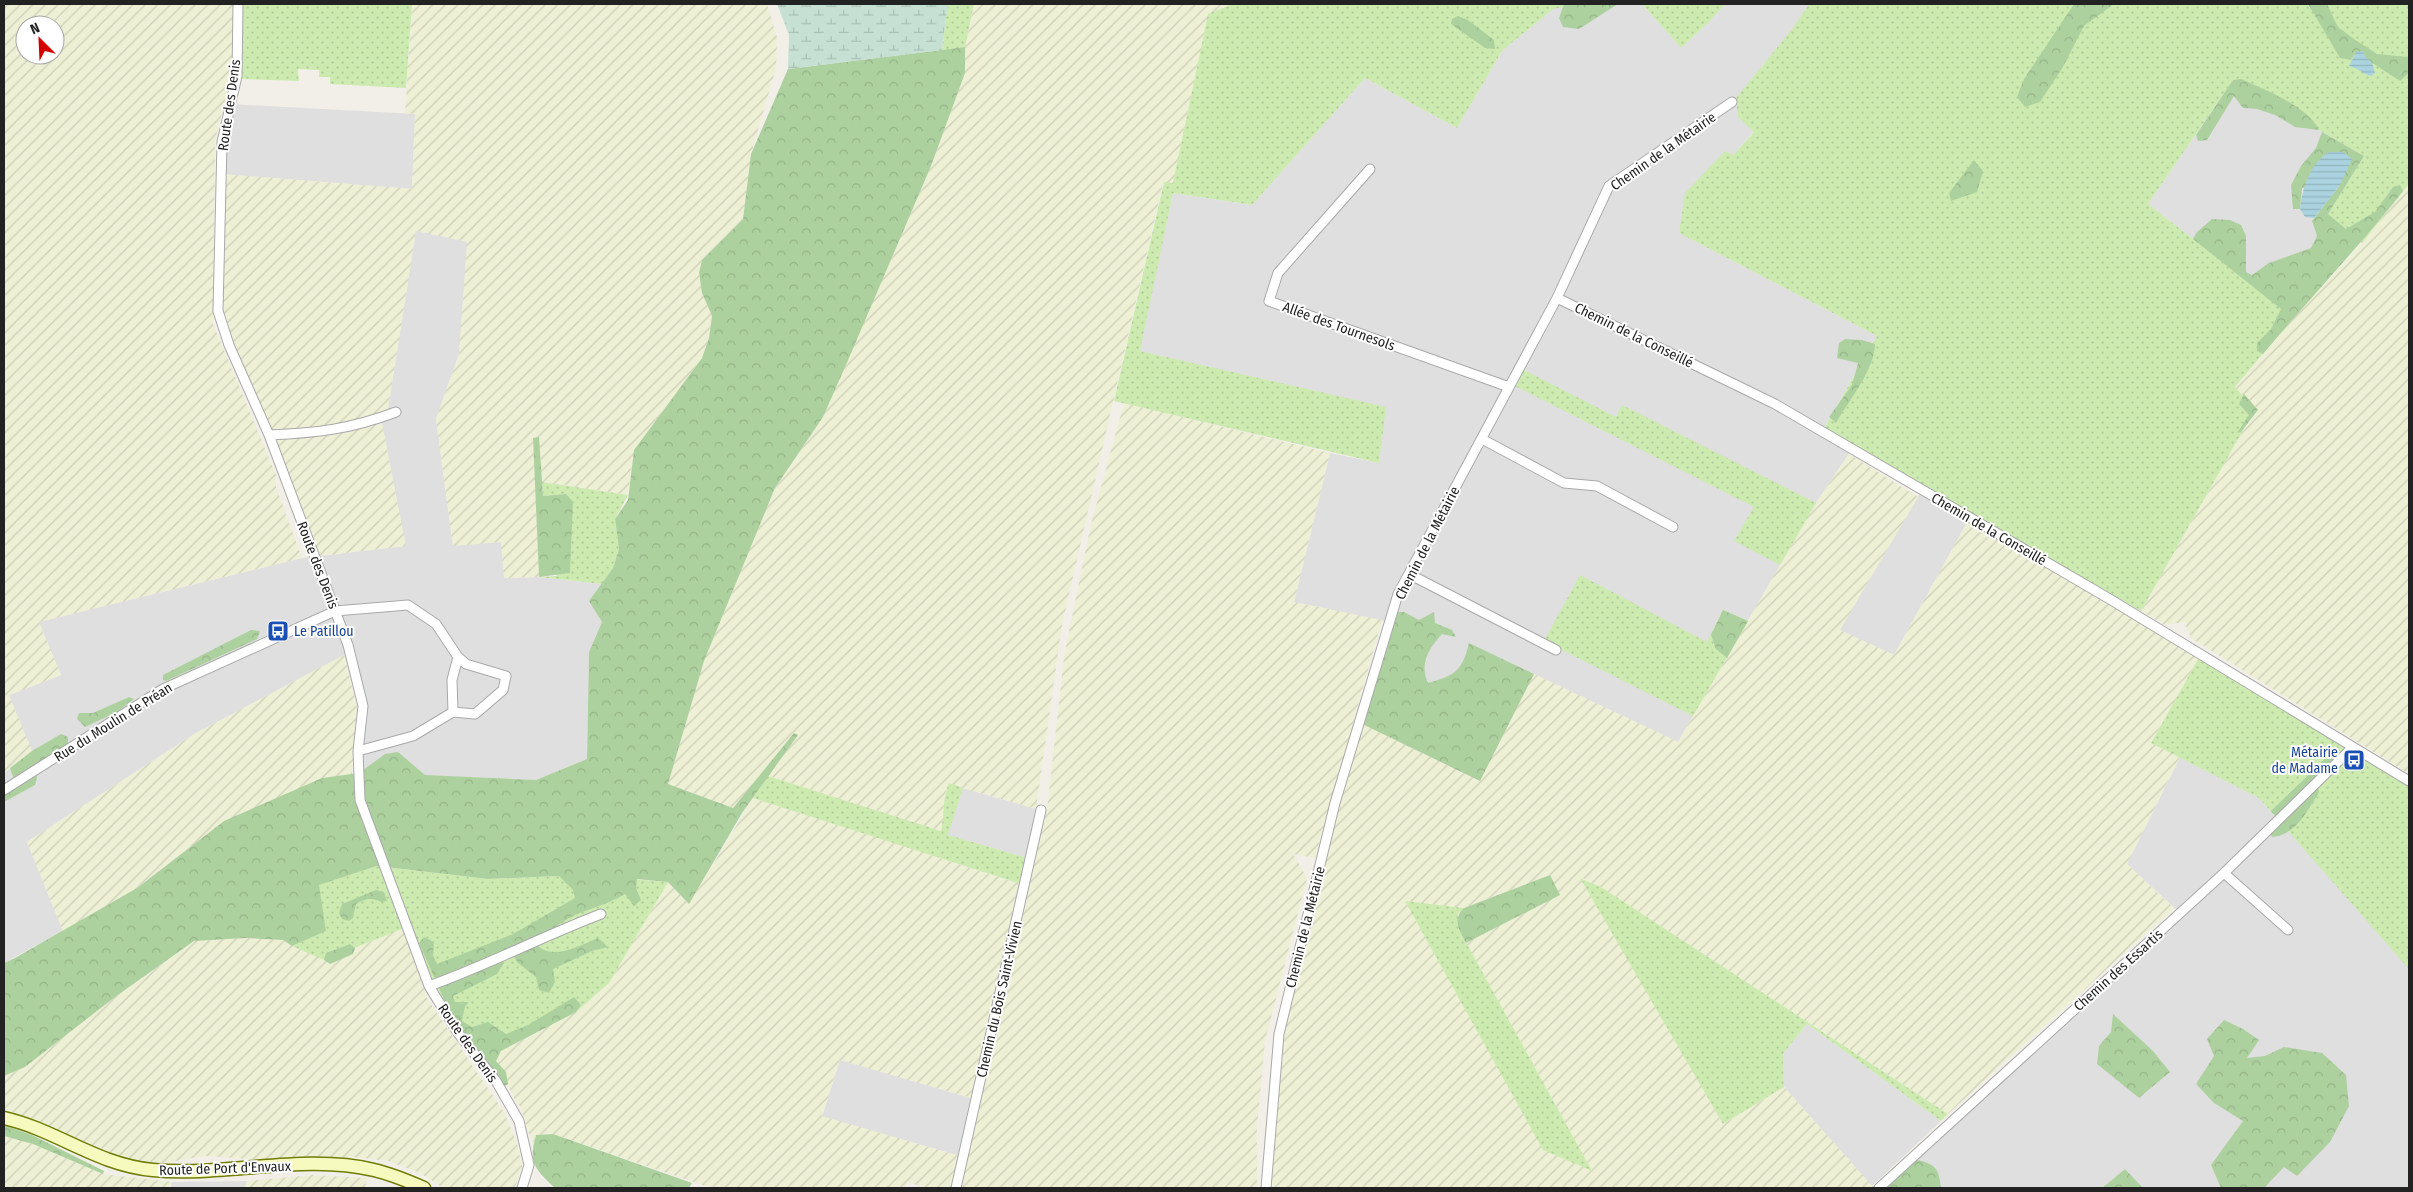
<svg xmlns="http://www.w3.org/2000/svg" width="2413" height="1192" viewBox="0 0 2413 1192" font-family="'Fira Sans Condensed',sans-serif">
<defs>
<pattern id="farmland-furrows" width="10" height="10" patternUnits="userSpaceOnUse" patternTransform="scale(1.25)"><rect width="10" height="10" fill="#eef0d5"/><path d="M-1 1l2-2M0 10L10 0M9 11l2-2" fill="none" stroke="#ccceb7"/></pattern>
<pattern id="grass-dots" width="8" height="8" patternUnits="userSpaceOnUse" patternTransform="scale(1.25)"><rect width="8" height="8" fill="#cdebb0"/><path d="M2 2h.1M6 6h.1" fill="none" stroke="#b0c997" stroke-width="1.8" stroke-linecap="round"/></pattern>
<pattern id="forest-crowns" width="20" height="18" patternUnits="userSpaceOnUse" patternTransform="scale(1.25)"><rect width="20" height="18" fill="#add19e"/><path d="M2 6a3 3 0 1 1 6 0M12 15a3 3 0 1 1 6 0" fill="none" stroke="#95b388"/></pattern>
<pattern id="wetland-marsh" width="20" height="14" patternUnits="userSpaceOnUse" patternTransform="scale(1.25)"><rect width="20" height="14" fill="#c6e0d4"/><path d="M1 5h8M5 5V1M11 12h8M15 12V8" fill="none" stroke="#aac0b6"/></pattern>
<pattern id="water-rules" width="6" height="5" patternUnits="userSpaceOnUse" patternTransform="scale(1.25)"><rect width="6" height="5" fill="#aad3df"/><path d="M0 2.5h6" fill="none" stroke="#92b5bf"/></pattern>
</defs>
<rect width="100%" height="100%" fill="#f2efe9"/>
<path fill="#e0dfdf" d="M 1559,4 L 1642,4 L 1681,48 L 1710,21 L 1725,4 L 1809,4 L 1738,117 L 1754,131 L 1733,155 L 1679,233 L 1877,336 L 1822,432 L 1852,449 L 1816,503 L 1678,742 L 1534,674 L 1480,781 L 1389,622 L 1294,602 L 1330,453 L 1379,463 L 1139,352 L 1173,193 L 1252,205 L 1365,78 L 1457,128 L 1502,51 Z
M 2233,80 L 2364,156 L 2294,317 L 2148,204 Z
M 230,104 L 415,114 L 412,189 L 221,174 Z
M 416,230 L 468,242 L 459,354 L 436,419 L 453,545 L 502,542 L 505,578 L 539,577 L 602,584 L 590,601 L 602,622 L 589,652 L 587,759 L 536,780 L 359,773 L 363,706 L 350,652 L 196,733 L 27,842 L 63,931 L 4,963 L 4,773 L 31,751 L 9,695 L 61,675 L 38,622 L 302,558 L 405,546 L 381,418 L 387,415 Z
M 1922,490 L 1970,517 L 1894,655 L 1839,630 Z
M 2180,757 L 2259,798 L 2409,967 L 2409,1188 L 2143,1188 L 2125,1169 L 2102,1188 L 1879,1188 L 2180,913 L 2127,864 Z
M 963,788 L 1041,810 L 1031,859 L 947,835 Z
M 1807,1024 L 1941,1121 L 1872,1186 L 1784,1087 L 1783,1054 Z
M 840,1059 L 977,1100 L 964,1157 L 822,1117 Z
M 247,1181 L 245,1188 L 170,1188 L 172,1182 Z"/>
<path fill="url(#farmland-furrows)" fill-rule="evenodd" d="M 4,4 L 234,4 L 232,71 L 215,141 L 213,324 L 276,475 L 276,487 L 302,558 L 39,622 L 61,675 L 9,695 L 32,751 L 4,773 ZM 25,25 L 55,25 L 55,55 L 25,55 Z
M 412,4 L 767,4 L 777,37 L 776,68 L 751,154 L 743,219 L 702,260 L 699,273 L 702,293 L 712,315 L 709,338 L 702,358 L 634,450 L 628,495 L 542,482 L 539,438 L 533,438 L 539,577 L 504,578 L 501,542 L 453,546 L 436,419 L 459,354 L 467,242 L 416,231 L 387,415 L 381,418 L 406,546 L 318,556 L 235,348 L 223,310 L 221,174 L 412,189 L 415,114 L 405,113 Z
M 974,4 L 1233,4 L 1208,15 L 1173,184 L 1163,183 L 1062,625 L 1036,809 L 949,784 L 945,794 L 945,813 L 941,831 L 768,776 L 798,735 L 733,808 L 668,784 L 704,661 L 775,488 L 823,417 L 931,166 L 965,73 L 965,47 Z
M 2409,184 L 2409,774 L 2191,638 L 2184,622 L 2165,625 L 2141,611 L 2242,432 L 2258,410 L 2235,388 L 2294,317 L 2362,243 Z
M 1124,403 L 1330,453 L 1294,602 L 1382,620 L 1315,858 L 1293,854 L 1307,878 L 1265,1041 L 1257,1127 L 1257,1188 L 958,1188 L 1048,802 L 1064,656 L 1091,524 Z
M 1849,454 L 1918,497 L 1840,630 L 1894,655 L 1970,517 L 2201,654 L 2151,743 L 2180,757 L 2127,864 L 2174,908 L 1948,1114 L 1601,887 L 1582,878 L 1723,1124 L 1784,1087 L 1872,1186 L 1869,1188 L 1271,1188 L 1282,1035 L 1317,888 L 1360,723 L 1480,781 L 1534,674 L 1678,742 L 1816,503 ZM 1550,875 L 1559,895 L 1466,943 L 1592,1171 L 1406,902 L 1464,908 Z
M 344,655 L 357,708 L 352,774 L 322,778 L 191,846 L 137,888 L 63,931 L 27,842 L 196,733 Z
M 753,798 L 1021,884 L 971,1098 L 840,1060 L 822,1116 L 960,1156 L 952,1188 L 928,1188 L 907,1182 L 905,1188 L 711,1188 L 553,1134 L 536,1135 L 534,1142 L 531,1140 L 520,1106 L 517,1104 L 496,1061 L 501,1051 L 576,1012 L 609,983 L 668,882 L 689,904 Z
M 402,929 L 428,1000 L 504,1112 L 517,1144 L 522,1166 L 515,1188 L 443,1188 L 420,1173 L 388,1161 L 354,1157 L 276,1161 L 205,1156 L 163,1163 L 127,1159 L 13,1112 L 4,1113 L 4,1076 L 25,1067 L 115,997 L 194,941 L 246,938 L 283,940 L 324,960 Z
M 4,1136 L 33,1144 L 103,1174 L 172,1182 L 170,1188 L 4,1188 Z
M 313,1175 L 367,1178 L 365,1188 L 245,1188 L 247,1181 Z"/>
<path fill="url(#grass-dots)" d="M 242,4 L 412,4 L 406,88 L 330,84 L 330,77 L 319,77 L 319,70 L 298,69 L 299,81 L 241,79 Z
M 949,4 L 974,4 L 965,47 L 942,50 L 947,10 Z
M 1233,4 L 1564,4 L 1563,7 L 1553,9 L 1502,51 L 1457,128 L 1365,78 L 1252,205 L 1173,193 L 1140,351 L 1386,407 L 1379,463 L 1114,401 L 1164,182 L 1173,183 L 1208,14 Z
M 1642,4 L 1725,4 L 1710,21 L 1681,48 Z
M 1809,4 L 2409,4 L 2409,184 L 2362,243 L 2328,214 L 2364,156 L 2233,80 L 2148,204 L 2294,317 L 2235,387 L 2255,409 L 2141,611 L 1822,432 L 1877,336 L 1679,233 L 1685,193 L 1725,151 L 1733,155 L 1754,132 L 1738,117 L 1736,98 L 1793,28 Z
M 1524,370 L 1616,417 L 1622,405 L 1816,503 L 1780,565 L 1734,541 L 1754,507 L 1515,386 Z
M 542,482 L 628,495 L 615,519 L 619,549 L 613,568 L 602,584 L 539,577 L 557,576 L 566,494 L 543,496 Z
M 1580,575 L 1707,642 L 1723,610 L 1748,621 L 1693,716 L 1544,641 Z
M 2201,654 L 2409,781 L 2408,968 L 2259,798 L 2151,743 Z
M 768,776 L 941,831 C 945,815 942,798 949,783 L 963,788 L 948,835 L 1031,859 L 1021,884 L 753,798 Z
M 377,866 L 488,879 L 584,875 L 668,882 L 609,983 L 576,1012 L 480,1061 L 429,986 L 407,927 L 324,960 L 292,946 L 325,931 L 318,885 Z
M 1580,878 L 1601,887 L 1948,1114 L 1941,1121 L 1807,1024 L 1783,1054 L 1784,1087 L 1723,1124 Z
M 1405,901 L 1464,908 L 1458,914 L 1463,937 L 1592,1171 L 1543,1150 Z"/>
<path fill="url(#forest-crowns)" d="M 1564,4 L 1618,4 L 1579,29 L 1563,27 L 1559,18 Z
M 2074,4 L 2114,4 L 2084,26 L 2063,67 L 2040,102 L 2025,107 L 2017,97 L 2024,79 Z
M 2308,4 L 2327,4 L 2338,27 L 2354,39 L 2377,54 L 2408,57 L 2409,37 L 2409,73 L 2400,81 L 2356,52 L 2351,60 L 2340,58 Z
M 1458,16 L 1468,20 L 1494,40 L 1495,49 L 1485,48 L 1451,24 L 1452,19 Z
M 965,47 L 965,73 L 931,166 L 849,358 L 823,417 L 775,488 L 704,661 L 668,784 L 733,808 L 794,733 L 798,735 L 742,813 L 689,904 L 668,882 L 637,879 L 636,888 L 641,900 L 634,906 L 625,894 C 609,903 601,905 585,911 C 566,918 550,930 534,942 C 551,963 578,946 598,938 L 608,947 L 592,951 L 553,969 L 555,982 L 549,993 L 539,990 L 536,977 L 518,963 L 511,952 L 502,957 L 504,963 L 497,974 L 453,996 L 455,1002 L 469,1002 L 465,1006 L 462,1021 L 472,1027 L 488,1022 L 506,1034 L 528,1025 L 574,997 L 581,1005 L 576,1012 L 501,1051 L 496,1061 L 506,1072 L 508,1084 L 505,1086 L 465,1036 L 447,1006 L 419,943 L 424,937 L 434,942 L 433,955 L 437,964 L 513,934 L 575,898 L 573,890 L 559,876 L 488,879 L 377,866 L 319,885 L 326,931 L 292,946 L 283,940 L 246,938 L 194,941 L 115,997 L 25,1067 L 4,1076 L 4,963 L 15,958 L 137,888 L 224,821 L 322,778 L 359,773 L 385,754 L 398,752 L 425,775 L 536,780 L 587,759 L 589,652 L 602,622 L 589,601 L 613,568 L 619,549 L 615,519 L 628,500 L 634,450 L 702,358 L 709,338 L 712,316 L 702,293 L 699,273 L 702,260 L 743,219 L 751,154 L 788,69 Z
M 2241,79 C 2264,89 2309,107 2319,130 L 2295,127 L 2275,115 L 2257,109 L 2243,108 L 2234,96 L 2207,140 L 2198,141 L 2196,135 L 2233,80 Z
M 2322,132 L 2364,156 L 2328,214 L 2346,229 L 2375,212 L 2393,187 L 2400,185 L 2403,191 C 2359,247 2309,299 2263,354 L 2257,351 L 2257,343 L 2271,329 L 2281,309 L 2193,239 L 2197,232 L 2212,219 L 2230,220 L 2241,225 L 2246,236 L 2246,272 L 2252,275 L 2269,263 L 2311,248 L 2317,236 L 2312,221 L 2340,185 L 2302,188 L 2300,209 L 2293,209 L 2291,185 L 2301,166 L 2316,148 Z
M 1974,160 L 1983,171 L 1977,192 L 1951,201 L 1949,193 Z
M 1845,339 L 1862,340 L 1875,344 C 1875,369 1848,402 1836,423 L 1829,417 L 1852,385 L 1858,363 L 1837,358 L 1839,343 Z
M 2244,394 L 2258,410 L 2241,432 L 2237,433 L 2249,415 L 2239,404 Z
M 539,437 L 543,496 L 566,494 L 573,502 L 570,573 L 539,577 L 533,438 Z
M 1723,610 L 1748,621 L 1727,658 L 1716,649 L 1711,635 Z
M 1392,612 L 1404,612 L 1419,620 L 1434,612 L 1435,623 L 1452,630 L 1456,637 L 1442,634 C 1429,648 1419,664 1428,683 C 1456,675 1462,671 1469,643 L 1534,674 L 1480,781 L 1360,723 Z
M 251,630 L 260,631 L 257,639 L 166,681 L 163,680 L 163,675 Z
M 129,697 L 134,699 L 115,713 L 85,727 L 77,719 L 79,713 L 93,713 Z
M 61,734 L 68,737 L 68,745 L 35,771 L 37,778 L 35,785 L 4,802 L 4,792 L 15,783 L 10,768 L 32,751 Z
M 2333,755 L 2339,761 L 2317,782 L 2319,793 C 2305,813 2298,833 2273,837 L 2266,832 L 2278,819 L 2271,811 L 2327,757 Z
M 1550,875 L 1560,895 L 1466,943 C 1459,930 1452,919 1464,908 Z
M 376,890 L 384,892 L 387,901 L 381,902 C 371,897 366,899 356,904 L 353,918 L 349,921 L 342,919 L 339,913 L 342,904 Z
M 350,944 L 355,948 L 353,954 L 330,964 L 324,960 L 326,953 Z
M 2113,1014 L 2153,1051 L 2170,1072 L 2139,1098 L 2097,1064 L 2099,1046 L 2111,1032 Z
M 2224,1020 L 2243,1029 L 2259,1040 L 2247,1058 L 2265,1056 L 2284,1047 L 2322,1053 L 2346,1075 L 2349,1106 L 2330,1142 L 2297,1176 L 2284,1167 L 2264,1188 L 2221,1188 L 2211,1165 L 2243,1121 L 2214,1103 L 2196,1084 L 2214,1056 L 2207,1039 Z
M 4,1125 L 32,1135 L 104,1171 L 103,1174 L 33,1144 L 4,1136 Z
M 553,1134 L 692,1183 L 689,1188 L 555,1188 C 535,1169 528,1163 536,1135 Z
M 1917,1160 C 1936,1164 1939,1169 1941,1188 L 1871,1188 L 1902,1161 Z
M 2125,1169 L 2143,1188 L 2102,1188 Z"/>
<path fill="url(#wetland-marsh)" d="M 777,4 L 949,4 L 947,10 L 942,50 L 788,69 L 789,35 Z"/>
<path fill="url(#water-rules)" d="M 2363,51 L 2365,56 L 2372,63 L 2375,73 L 2371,76 C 2362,74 2359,68 2349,66 L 2356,52 Z
M 2329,152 L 2343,152 L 2352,159 L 2340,185 L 2314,218 L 2305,217 L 2300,209 C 2303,187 2309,165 2329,152 Z"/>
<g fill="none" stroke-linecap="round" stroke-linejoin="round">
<g stroke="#a9a9a9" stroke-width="11">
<path id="street" d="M 238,4 L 237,76 L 222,142 L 218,311 L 229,345 L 269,435 L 348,645 L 363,706 L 358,751 L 360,800 L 429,986 L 458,1033 L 496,1081 L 519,1121 L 529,1165 L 522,1188
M 1370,169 L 1278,273 L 1269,301 L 1509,387
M 1557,298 L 1775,404 L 2108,598 L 2409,781
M 269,435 C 317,433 351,429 396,412
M 1482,439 L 1564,483 L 1597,486 L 1673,527
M 1409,574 L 1556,650
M 358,751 L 413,736 L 453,712 L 452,680 L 458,657
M 4,790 L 163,689 L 335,611 L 408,605 L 436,624 L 458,657 L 466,664 L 506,676 L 503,690 L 475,714 L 453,712
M 2224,873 L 2288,930
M 429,986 C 488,965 543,936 601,914
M 956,1188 L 1041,810
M 1266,1188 L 1279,1034 L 1335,803 L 1398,594 L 1557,298 L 1609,186 L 1732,102
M 1879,1188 L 2224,873 L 2353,747"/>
</g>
<g stroke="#707d05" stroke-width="15">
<path id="secondary" d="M 4,1118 C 57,1130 97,1165 153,1170 C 224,1177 304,1153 374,1170 C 391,1174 408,1181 424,1188"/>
</g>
<use href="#street" stroke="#fff" stroke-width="9"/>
<use href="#secondary" stroke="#f7fabf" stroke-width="12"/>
</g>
<defs>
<g id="bus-square" transform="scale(1.125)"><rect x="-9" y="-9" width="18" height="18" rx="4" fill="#1a4fb4" stroke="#fff"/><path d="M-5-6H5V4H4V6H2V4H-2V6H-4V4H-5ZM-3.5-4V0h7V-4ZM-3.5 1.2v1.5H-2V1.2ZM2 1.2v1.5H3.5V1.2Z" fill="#fff"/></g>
</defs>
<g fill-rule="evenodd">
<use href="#bus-square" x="278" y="631"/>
<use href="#bus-square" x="2354" y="760"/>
</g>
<g text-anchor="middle" stroke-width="4" stroke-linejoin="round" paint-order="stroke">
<g font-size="14" fill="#222" stroke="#fff">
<text transform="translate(229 105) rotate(-82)" y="5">Route des Denis</text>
<text transform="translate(1663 151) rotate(-35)" y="5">Chemin de la Métairie</text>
<text transform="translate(1339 326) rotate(20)" y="5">Allée des Tournesols</text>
<text transform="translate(1634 335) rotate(26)" y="5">Chemin de la Conseillé</text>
<text transform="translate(1989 529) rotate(30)" y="5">Chemin de la Conseillé</text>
<text transform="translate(1427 543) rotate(-63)" y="5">Chemin de la Métairie</text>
<text transform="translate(318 565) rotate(69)" y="5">Route des Denis</text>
<text transform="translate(113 722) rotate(-32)" y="5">Rue du Moulin de Préan</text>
<text transform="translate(1305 927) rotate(-76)" y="5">Chemin de la Métairie</text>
<text transform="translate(2118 970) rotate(-42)" y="5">Chemin des Essartis</text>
<text transform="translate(999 999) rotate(-77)" y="5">Chemin du Bois Saint-Vivien</text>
<text transform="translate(468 1043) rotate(55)" y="5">Route des Denis</text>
<text transform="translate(225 1168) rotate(-2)" y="5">Route de Port d'Envaux</text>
</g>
<g font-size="14" fill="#164399" stroke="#fff" text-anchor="start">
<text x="294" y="636">Le Patillou</text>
<text x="2338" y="757" text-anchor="end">Métairie<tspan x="2338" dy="16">de Madame</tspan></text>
</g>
</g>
<rect width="2413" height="1192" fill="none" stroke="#222222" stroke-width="10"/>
<g transform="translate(40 40) rotate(336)"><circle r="24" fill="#ffffff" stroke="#a7a7a7"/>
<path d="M0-4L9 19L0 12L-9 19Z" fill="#d40000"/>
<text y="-8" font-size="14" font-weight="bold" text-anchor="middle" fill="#222222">N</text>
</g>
</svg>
